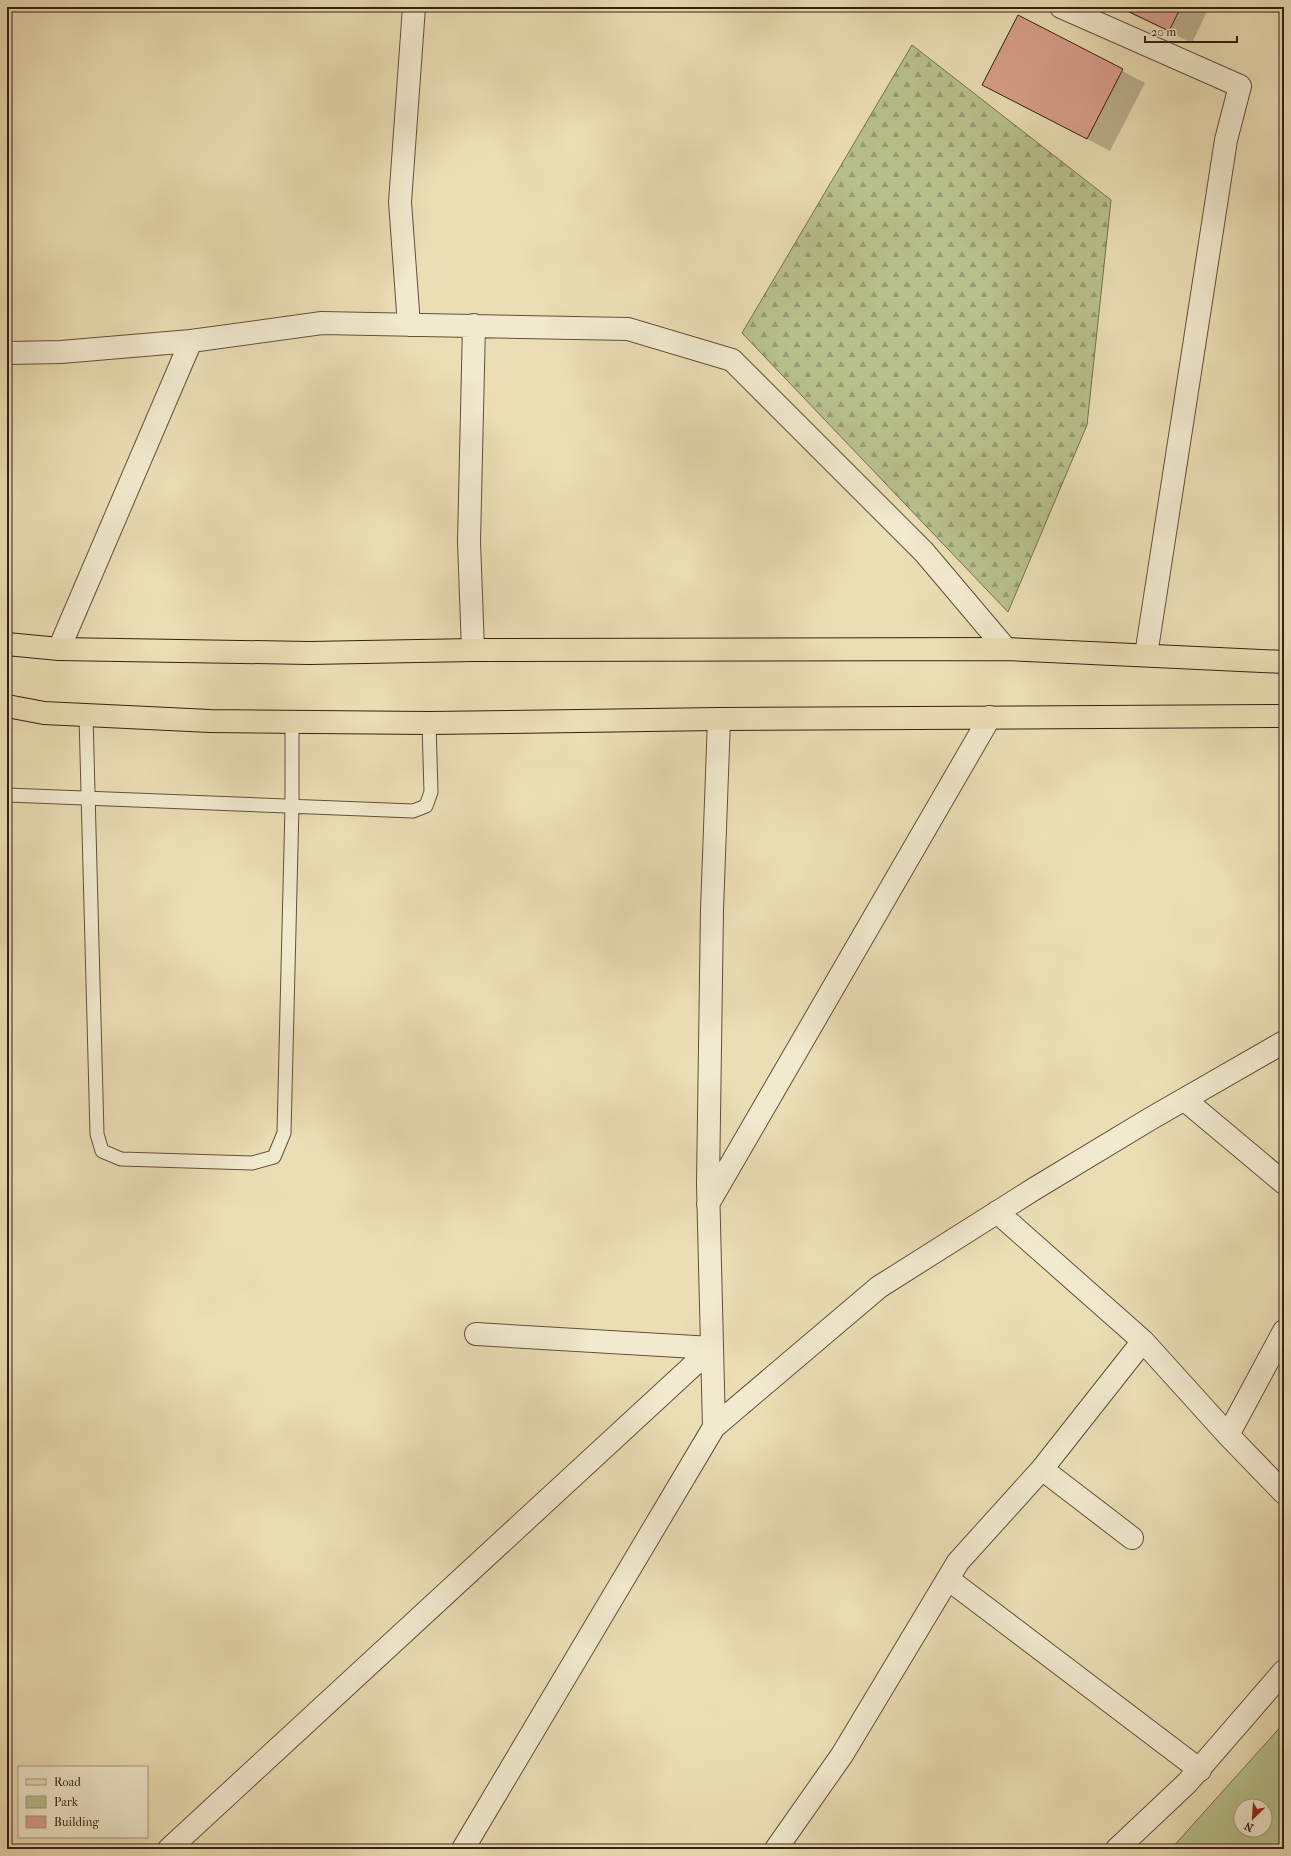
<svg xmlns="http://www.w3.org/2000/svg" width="1291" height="1856" viewBox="0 0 1291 1856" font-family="'IM FELL French Canon',serif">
<defs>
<pattern id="forest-firs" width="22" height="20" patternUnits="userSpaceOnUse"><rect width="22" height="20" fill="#b8c18d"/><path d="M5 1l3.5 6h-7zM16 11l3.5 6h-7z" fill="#969c72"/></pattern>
</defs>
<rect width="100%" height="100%" fill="#ebdeb5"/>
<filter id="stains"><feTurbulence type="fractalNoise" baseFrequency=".005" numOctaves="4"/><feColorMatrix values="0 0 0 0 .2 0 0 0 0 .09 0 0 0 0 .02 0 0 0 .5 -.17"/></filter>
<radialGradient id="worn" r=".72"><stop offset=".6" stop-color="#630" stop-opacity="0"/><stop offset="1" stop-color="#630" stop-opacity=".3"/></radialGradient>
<path fill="#b8c18d" stroke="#767050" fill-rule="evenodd" d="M 1284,1723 L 1284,1849 L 1171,1849 ZM 1241,1806 L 1265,1806 L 1265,1830 L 1241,1830 Z"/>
<path fill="url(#forest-firs)" stroke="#767050" d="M 912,45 L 1111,200 L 1087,425 L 1008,612 L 742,333 Z"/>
<path fill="#0003" d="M 1117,7 L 1209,7 L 1192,43 Z
M 1018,16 L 1145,83 L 1110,151 L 983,84 Z"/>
<path fill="#daa08d" stroke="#352012" d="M 1119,7 L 1181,7 L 1169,31 Z
M 1018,15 L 1123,69 L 1087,139 L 982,85 Z"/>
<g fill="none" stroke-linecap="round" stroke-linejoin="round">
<g stroke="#62503b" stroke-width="15">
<path id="service" d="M 86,716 L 97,1134 L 102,1151 L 121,1159 L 252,1163 L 274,1157 L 284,1133 L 292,806 L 292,722
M 7,795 L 413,811 L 426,806 L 431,792 L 429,723"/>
</g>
<g stroke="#62503b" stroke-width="24">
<path id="minor" d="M 1061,7 L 1240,86 L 1226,140 L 1146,655
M 409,325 L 400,202 L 414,7
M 7,353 L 61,352 L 191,341
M 59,649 L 191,341 L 322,323 L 628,329 L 732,360 L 924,552 L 1006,649
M 473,650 L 469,542 L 474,325
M 1185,1100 L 1284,1183
M 708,1204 L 990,717
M 997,1212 L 1143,1341 L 1228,1435 L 1284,1493
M 476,1334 L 712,1348
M 714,1427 L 708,1184 L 712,910 L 719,719
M 1228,1435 L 1284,1331
M 1042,1469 L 1132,1538
M 948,1579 L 1200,1770
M 169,1849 L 712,1348
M 463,1849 L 714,1427 L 879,1287 L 1034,1189 L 1150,1119 L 1284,1042
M 776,1849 L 842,1755 L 958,1562 L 1042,1469 L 1143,1341
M 1117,1849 L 1187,1783 L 1284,1671"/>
</g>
<g stroke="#352012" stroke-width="24">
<path id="primary" d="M 7,644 L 59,649 L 309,653 L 473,650 L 1006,649 L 1284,662
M 7,706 L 44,713 L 210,721 L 429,723 L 719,719 L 1284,716"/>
</g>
<use href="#service" stroke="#f2eacf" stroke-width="13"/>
<use href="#minor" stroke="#f2eacf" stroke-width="22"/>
<use href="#primary" stroke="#ebdeb5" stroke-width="22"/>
</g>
<rect width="1291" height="1856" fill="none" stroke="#ebdeb5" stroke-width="24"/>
<rect x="8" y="8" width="1275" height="1840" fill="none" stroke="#352012" stroke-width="2"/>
<rect x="12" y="12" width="1267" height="1832" fill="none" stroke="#352012"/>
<rect x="18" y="1766" width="130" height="72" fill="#f2eacf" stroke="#a69983"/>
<rect x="26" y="1779" width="20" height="6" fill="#ebdeb5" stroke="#a69983"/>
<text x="54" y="1786" font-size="12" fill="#352012">Road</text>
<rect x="26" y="1796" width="20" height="12" fill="#b8c18d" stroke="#a69983"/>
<text x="54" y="1806" font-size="12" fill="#352012">Park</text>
<rect x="26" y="1816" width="20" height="12" fill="#daa08d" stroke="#a69983"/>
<text x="54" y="1826" font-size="12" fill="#352012">Building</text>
<g transform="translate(1253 1818) rotate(205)"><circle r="19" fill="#f2eacf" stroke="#a69983"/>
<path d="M0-3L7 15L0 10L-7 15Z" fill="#8f2418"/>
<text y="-6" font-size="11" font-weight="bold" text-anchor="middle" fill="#352012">N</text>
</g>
<path d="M1145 36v6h92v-6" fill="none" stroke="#352012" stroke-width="2"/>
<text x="1151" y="36" font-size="12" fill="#352012" stroke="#f2eacf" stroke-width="3" paint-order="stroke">20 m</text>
<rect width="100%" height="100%" filter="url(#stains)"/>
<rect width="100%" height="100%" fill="url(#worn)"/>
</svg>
